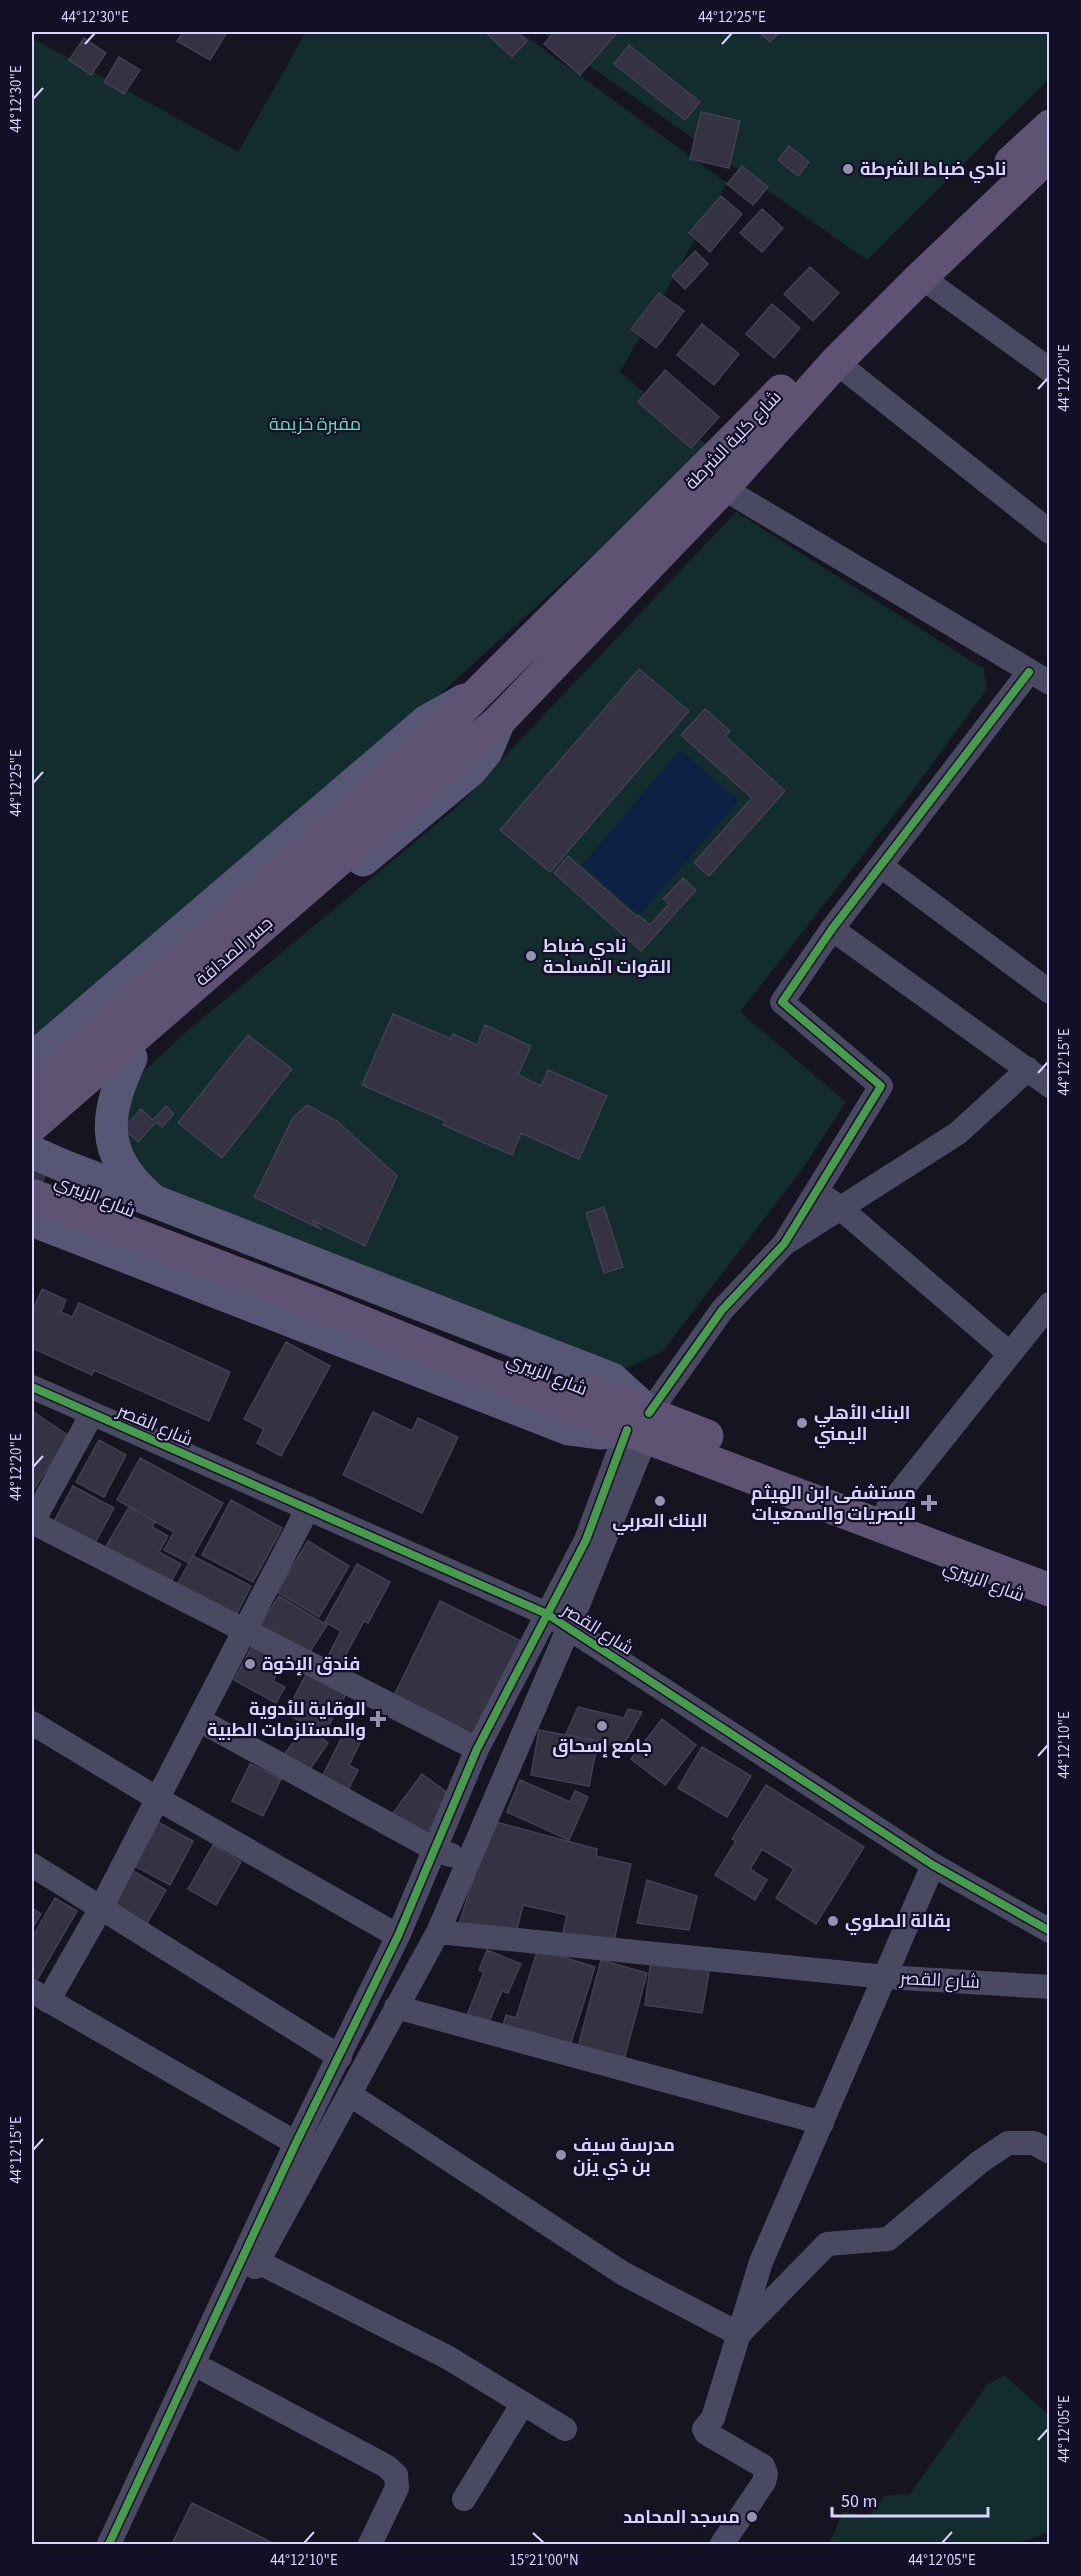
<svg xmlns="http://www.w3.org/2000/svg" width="1081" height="2576" viewBox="0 0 1081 2576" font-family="'Source Sans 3',Cairo,sans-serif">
<rect width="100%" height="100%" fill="#161421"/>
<path fill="#132c2d" d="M 306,32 L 520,32 L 727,183 L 620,372 L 707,445 L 593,555 L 254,863 L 32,1044 L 32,38 L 238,152 Z
M 541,32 L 1049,32 L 1049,79 L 867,260 Z
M 736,512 L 984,669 L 987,689 L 905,801 L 740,1012 L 846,1102 L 803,1168 L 662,1352 L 622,1370 L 139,1179 L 122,1153 L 123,1098 L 147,1068 L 186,1032 L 457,807 Z
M 1004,2375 L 1049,2415 L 1049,2530 L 1042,2535 L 1013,2544 L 829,2544 L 843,2512 L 869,2516 L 884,2496 L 910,2494 L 987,2385 Z"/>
<path fill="#0d2144" d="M 680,750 L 739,800 L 640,915 L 582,865 Z"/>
<path fill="#343243" stroke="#433f54" stroke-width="1.5" d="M 183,32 L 227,32 L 210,60 L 177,41 Z
M 485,32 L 517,32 L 527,41 L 512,57 Z
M 555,32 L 618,32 L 580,75 L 544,44 Z
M 759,32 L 780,32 L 770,42 Z
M 84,38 L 106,53 L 91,75 L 69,60 Z
M 629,45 L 700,102 L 685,120 L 614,64 Z
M 119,57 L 140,70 L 124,94 L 104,82 Z
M 701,112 L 740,121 L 729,168 L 690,159 Z
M 789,146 L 809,162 L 798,176 L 778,160 Z
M 742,166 L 768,187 L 753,205 L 727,184 Z
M 721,196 L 742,214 L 710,252 L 689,233 Z
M 762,209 L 783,228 L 762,252 L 740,233 Z
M 695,251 L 708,264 L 685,289 L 672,276 Z
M 810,267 L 839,293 L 813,321 L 784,294 Z
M 659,293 L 684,311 L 656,348 L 631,329 Z
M 772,304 L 800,328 L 774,358 L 746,334 Z
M 702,324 L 739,354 L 714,385 L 677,355 Z
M 665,370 L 719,417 L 691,448 L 638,402 Z
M 639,669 L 689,711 L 550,872 L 500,830 Z
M 705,709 L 730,731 L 725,736 L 785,791 L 709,876 L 694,863 L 752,798 L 681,735 Z
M 568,856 L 637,917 L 638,915 L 650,925 L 669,904 L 663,899 L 683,878 L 696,890 L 641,951 L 554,873 Z
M 393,1014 L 451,1039 L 453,1034 L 477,1045 L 485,1025 L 531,1046 L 518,1075 L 541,1086 L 548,1070 L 607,1096 L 579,1159 L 521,1133 L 512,1155 L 443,1125 L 445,1121 L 362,1085 Z
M 248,1035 L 292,1069 L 222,1158 L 178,1123 Z
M 307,1105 L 337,1121 L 397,1176 L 365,1246 L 312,1220 L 321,1229 L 254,1197 L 293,1118 Z
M 166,1106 L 174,1114 L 162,1127 L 156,1122 L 138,1142 L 124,1128 L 141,1109 L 153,1120 Z
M 604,1207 L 623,1267 L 604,1273 L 586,1213 Z
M 42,1289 L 66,1300 L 61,1312 L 72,1317 L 79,1303 L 230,1372 L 209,1421 L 94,1370 L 92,1375 L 32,1348 L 32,1313 Z
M 286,1342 L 330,1366 L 281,1456 L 257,1443 L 264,1429 L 244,1419 Z
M 32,1411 L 69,1436 L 32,1492 Z
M 373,1412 L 412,1431 L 418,1418 L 458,1437 L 422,1513 L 343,1475 Z
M 99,1440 L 126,1455 L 104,1497 L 76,1482 Z
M 140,1458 L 223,1503 L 189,1563 L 164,1550 L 174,1532 L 117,1500 Z
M 73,1486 L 114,1508 L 91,1550 L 50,1529 Z
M 231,1500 L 282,1528 L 253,1582 L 202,1555 Z
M 129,1507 L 155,1521 L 152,1527 L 168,1536 L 159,1552 L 181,1564 L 169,1585 L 105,1548 Z
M 308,1541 L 349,1566 L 319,1617 L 277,1592 Z
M 193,1556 L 251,1586 L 235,1617 L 174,1590 Z
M 357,1564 L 390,1582 L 368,1623 L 364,1621 L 335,1675 L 322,1668 L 341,1631 L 325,1622 Z
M 279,1596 L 327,1625 L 307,1656 L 258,1629 Z
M 440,1601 L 525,1643 L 477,1742 L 392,1700 Z
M 254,1643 L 285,1659 L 273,1681 L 285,1687 L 276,1703 L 234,1680 Z
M 308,1671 L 347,1692 L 324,1734 L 290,1716 L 295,1706 L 291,1703 Z
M 578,1707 L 624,1718 L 628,1709 L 642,1712 L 622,1748 L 566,1734 Z
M 662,1719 L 696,1745 L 665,1785 L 631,1759 Z
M 306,1726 L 328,1743 L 306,1775 L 280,1760 Z
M 539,1730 L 598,1741 L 589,1786 L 531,1775 Z
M 343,1735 L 360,1743 L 349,1765 L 358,1770 L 346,1794 L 320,1781 Z
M 702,1747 L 751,1776 L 727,1817 L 678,1788 Z
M 250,1764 L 281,1779 L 263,1816 L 232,1801 Z
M 422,1774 L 453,1797 L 424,1836 L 393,1813 Z
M 520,1780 L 570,1802 L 575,1791 L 588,1797 L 569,1840 L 507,1812 Z
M 766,1785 L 864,1847 L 816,1924 L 776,1898 L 794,1869 L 762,1849 L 750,1869 L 767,1880 L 755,1900 L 715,1875 L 736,1841 L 732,1839 Z
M 152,1819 L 193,1841 L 170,1885 L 129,1863 Z
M 492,1821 L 597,1849 L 596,1856 L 631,1864 L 613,1945 L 563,1933 L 567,1915 L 523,1905 L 515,1937 L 459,1924 Z
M 213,1845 L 241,1862 L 216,1905 L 188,1889 Z
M 128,1868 L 166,1890 L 143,1930 L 104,1908 Z
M 647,1880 L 697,1896 L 689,1930 L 637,1923 Z
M 55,1898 L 77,1911 L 34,1985 L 32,1984 L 32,1938 Z
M 32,1908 L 41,1914 L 32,1929 Z
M 538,1949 L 595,1967 L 570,2046 L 503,2026 L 506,2015 L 516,2018 Z
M 487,1950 L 521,1964 L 508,1993 L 502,1991 L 486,2029 L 465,2020 L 484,1972 L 479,1970 Z
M 601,1960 L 647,1973 L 624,2060 L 578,2047 Z
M 651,1960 L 711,1960 L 702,2013 L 645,2005 Z
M 192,2503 L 275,2544 L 172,2544 Z"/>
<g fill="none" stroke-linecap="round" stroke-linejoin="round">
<path stroke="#333142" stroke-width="33" stroke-dasharray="33 16" stroke-linecap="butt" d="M 32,1171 L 46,1176"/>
<path stroke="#4a4962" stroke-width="24" d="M 921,277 L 1050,370
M 836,362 L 1050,532
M 723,488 L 1050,683
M 881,866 L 1050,992
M 832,929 L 1050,1086
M 829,1200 L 840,1208 L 1010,1354
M 789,1241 L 958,1133 L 1028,1069
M 32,1387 L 547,1614 L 933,1865 L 1050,1931
M 649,1413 L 722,1310 L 784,1244 L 881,1086 L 782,1002 L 832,929 L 1029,672
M 888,1507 L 1050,1304
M 32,1522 L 477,1749
M 32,1523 L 92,1414
M 199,1720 L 436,1850 L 451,1855
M 32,1723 L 158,1799 L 398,1936
M 32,1865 L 340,2057
M 438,1932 L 886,1977 L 1050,1987
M 32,1991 L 296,2143
M 48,2001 L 101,1908 L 308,1508
M 396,2007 L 822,2123
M 349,2094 L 624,2274 L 739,2334
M 258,2262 L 447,2357 L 565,2429
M 255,2267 L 438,1932 L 569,1627 L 646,1437
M 741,2332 L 827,2244 L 888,2239 L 981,2161 L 1008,2143 L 1034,2143 L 1050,2152
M 207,2371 L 386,2466 L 396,2475 L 397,2488 L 370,2544
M 464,2499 L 522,2405
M 109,2544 L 296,2143 L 398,1936 L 477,1749 L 586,1540 L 627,1430
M 722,2544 L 764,2482 L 766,2474 L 763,2466 L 706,2433 L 704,2429 L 713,2418 L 761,2262 L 933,1865"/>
<path stroke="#575674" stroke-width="33" d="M 363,860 L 471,770 L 486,752 L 499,721
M 131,1058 C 105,1112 99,1153 148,1196
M 32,1059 L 427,721 L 464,700
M 32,1152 L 66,1167 L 612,1379 L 649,1413
M 32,1220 L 569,1429 L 599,1433 L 627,1430"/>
<path stroke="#5e5373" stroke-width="33" d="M 1011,162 L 1050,126
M 32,1092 L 418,754 C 537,631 662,514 781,391
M 32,1126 L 499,721 L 723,488 L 836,362 L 921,277 L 1050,154
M 34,1196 L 320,1305 L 627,1430 L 1050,1590
M 587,1390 L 707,1436"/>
<g stroke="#130f26" stroke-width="11">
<path id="cycleway" d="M 32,1387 L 547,1614 L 933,1865 L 1050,1931
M 649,1413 L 722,1310 L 784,1244 L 881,1086 L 782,1002 L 832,929 L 1029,672
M 109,2544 L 296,2143 L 398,1936 L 477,1749 L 586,1540 L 627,1430"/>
</g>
<use href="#cycleway" stroke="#469c4c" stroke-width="8"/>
</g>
<path fill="none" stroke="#d9d4ff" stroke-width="2" d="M 85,44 L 95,33M 722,44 L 732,33M 33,99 L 43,88M 1038,389 L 1048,378M 33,783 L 43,772M 1038,1073 L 1048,1062M 33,1467 L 43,1456M 1038,1756 L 1048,1745M 33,2150 L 43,2139M 1038,2440 L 1048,2429M 533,2533 L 544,2543M 304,2543 L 314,2532M 942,2543 L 952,2532"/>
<g fill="#9591b1" stroke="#130f26" stroke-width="2">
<circle cx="848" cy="169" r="6"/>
<circle cx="531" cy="956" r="6"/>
<circle cx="802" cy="1423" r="6"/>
<circle cx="660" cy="1501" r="6"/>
<path d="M926 1494h6v6h6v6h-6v6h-6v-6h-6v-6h6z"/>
<circle cx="250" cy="1664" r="6"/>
<path d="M375 1710h6v6h6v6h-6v6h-6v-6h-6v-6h6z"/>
<circle cx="602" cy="1726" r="6"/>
<circle cx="833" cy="1921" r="6"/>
<circle cx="561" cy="2155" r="6"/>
<circle cx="752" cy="2517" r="6"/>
</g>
<g text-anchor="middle" stroke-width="4.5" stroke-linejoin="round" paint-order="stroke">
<g font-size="18" font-weight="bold" fill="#d9d4ff" stroke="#130f26" text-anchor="start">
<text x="860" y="175">نادي ضباط الشرطة</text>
<text x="543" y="952">نادي ضباط<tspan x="543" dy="21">القوات المسلحة</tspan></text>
<text x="814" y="1419">البنك الأهلي<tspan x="814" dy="21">اليمني</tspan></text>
<text x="916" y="1499" text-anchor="end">مستشفى ابن الهيثم<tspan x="916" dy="21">للبصريات والسمعيات</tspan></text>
<text x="660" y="1527" text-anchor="middle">البنك العربي</text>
<text x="262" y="1670">فندق الإخوة</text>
<text x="366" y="1715" text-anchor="end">الوقاية للأدوية<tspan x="366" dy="21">والمستلزمات الطبية</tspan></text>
<text x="602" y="1752" text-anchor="middle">جامع إسحاق</text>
<text x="845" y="1927">بقالة الصلوي</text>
<text x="573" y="2151">مدرسة سيف<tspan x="573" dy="21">بن ذي يزن</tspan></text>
<text x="740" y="2523" text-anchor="end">مسجد المحامد</text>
</g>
<g font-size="18" fill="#5fe0c0" stroke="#130f26">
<text x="315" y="430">مقبرة خزيمة</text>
</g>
<g font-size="18" fill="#d9d4ff" stroke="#130f26">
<text transform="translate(733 440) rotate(-46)" y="6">شارع كلية الشرطة</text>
<text transform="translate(234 951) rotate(-41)" y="6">جسر الصداقة</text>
<text transform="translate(95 1196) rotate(22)" y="6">شارع الزبيري</text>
<text transform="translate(547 1374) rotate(22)" y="6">شارع الزبيري</text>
<text transform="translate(155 1425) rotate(23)" y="6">شارع القصر</text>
<text transform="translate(984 1581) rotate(21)" y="6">شارع الزبيري</text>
<text transform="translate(598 1629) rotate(32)" y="6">شارع القصر</text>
<text transform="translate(940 1980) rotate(3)" y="6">شارع القصر</text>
</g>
</g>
<rect width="1081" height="2576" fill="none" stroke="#130f26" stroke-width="66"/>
<path d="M832 2507v9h156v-9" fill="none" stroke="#d9d4ff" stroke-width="3"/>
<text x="841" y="2507" font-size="18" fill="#d9d4ff" stroke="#130f26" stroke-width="4.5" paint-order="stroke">50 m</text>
<rect x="33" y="33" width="1015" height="2510" fill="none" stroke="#d9d4ff" stroke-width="2"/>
<g font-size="15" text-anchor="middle" fill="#d9d4ff">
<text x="95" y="22">44°12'30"E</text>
<text x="732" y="22">44°12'25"E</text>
<text transform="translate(16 99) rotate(-90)" y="5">44°12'30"E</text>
<text transform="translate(1064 378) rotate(-90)" y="5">44°12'20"E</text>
<text transform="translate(16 783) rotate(-90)" y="5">44°12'25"E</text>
<text transform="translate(1064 1062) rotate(-90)" y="5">44°12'15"E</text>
<text transform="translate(16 1467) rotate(-90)" y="5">44°12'20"E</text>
<text transform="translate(1064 1745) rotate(-90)" y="5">44°12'10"E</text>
<text transform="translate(16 2150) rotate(-90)" y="5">44°12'15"E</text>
<text transform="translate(1064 2429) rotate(-90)" y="5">44°12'05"E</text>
<text x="304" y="2565">44°12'10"E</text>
<text x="544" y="2565">15°21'00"N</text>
<text x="942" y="2565">44°12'05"E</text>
</g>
</svg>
